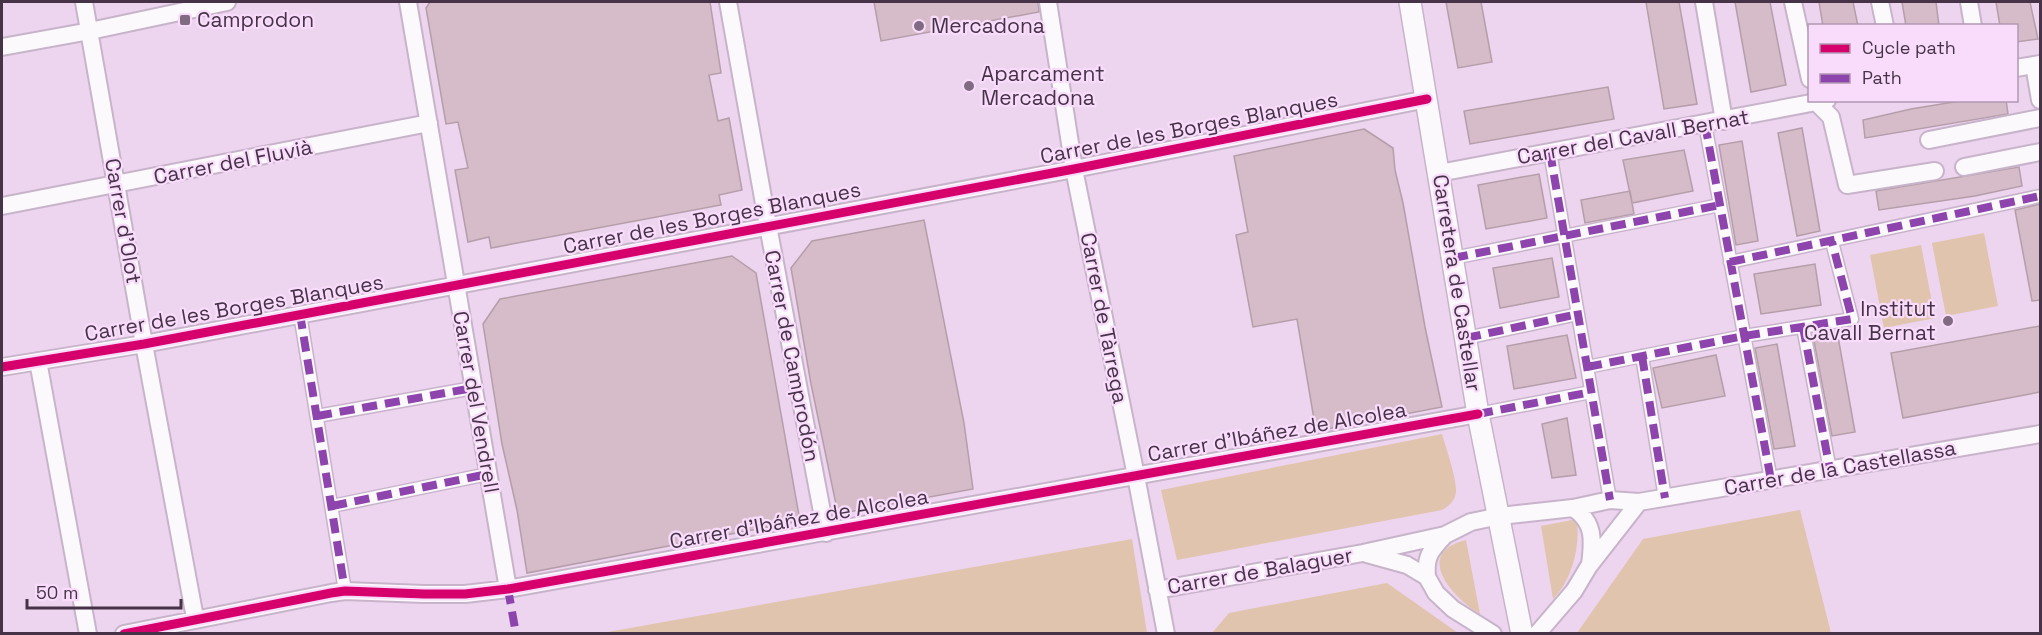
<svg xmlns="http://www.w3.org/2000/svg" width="2042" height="635" viewBox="0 0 2042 635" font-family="'Space Grotesk',sans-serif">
<rect width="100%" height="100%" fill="#edd4ef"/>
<path fill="#e1c4ae" d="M 1984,233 L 1998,306 L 1946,316 L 1932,243 Z
M 1921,245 L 1935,318 L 1884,328 L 1870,255 Z
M 1442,434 C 1446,448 1457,479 1456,492 C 1455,501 1449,506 1442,510 L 1177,560 L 1161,490 Z
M 1800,510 L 1831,633 L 1577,633 L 1643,539 Z
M 1577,519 C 1580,546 1573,579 1553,599 L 1541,526 Z
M 1132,539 L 1147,633 L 602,633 Z
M 1466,540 L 1480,614 C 1453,598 1412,553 1466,540 Z
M 1387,583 L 1458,633 L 1212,633 L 1229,613 Z"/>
<path fill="#d5bcc8" stroke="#b59ea9" stroke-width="1.5" d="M 430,2 L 710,2 L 721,73 L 709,75 L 718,121 L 729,118 L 742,190 L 719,195 L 721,205 L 491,248 L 489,237 L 468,242 L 455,170 L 468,168 L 458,122 L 446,124 L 426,8 Z
M 874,2 L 1038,2 L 1039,12 L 881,41 Z
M 1446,2 L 1481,2 L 1492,62 L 1458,68 Z
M 1646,2 L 1679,2 L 1697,104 L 1664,109 Z
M 1735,2 L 1770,2 L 1786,85 L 1751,92 Z
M 1819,2 L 1853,2 L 1858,26 L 1823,26 Z
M 1902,2 L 1936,2 L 1939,26 L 1906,26 Z
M 1996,2 L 2030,2 L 2038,39 L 2016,42 L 2016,26 L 2000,26 Z
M 1608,87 L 1614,119 L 1470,144 L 1464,111 Z
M 1966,100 L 2006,100 L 2008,114 L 1865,138 L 1863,120 L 1911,109 Z
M 1802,128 L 1820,231 L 1797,236 L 1778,133 Z
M 1364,129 L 1393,148 L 1395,170 L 1403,203 L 1425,327 L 1442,407 L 1316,431 L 1297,319 L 1253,327 L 1236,235 L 1248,232 L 1234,156 Z
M 1742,141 L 1758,241 L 1736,245 L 1719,145 Z
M 1684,150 L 1693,191 L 1632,203 L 1623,160 Z
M 2019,167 L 2022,186 L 1975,196 L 1879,210 L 1876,191 Z
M 1539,174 L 1547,218 L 1486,229 L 1478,185 Z
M 1630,191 L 1634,214 L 1585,223 L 1581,200 Z
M 2040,204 L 2040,300 L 2032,301 L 2015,210 Z
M 924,220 L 964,423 L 973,489 L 838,514 L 811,384 L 791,268 L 812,241 Z
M 732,256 L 756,273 L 800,521 L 527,573 L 517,510 L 502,444 L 483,324 L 500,299 Z
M 1552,258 L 1559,297 L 1500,308 L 1493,268 Z
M 1815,264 L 1821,305 L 1761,314 L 1754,274 Z
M 2040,326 L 2040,392 L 1903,418 L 1891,353 Z
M 1837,331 L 1855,432 L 1832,436 L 1813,336 Z
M 1567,335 L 1576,378 L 1514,389 L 1507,346 Z
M 1777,344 L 1795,446 L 1774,449 L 1755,348 Z
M 1716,355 L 1725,396 L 1662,408 L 1653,368 Z
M 1567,418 L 1576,475 L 1552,478 L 1542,424 Z"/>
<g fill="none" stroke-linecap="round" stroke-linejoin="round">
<g stroke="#c8b4ca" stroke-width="15">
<path id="pedestrian" d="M 1705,124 L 1771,480
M 1550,152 L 1610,500
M 1453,258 L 1720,205
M 1730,262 L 2040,196
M 300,314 L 345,591
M 1803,327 L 1830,470
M 1466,338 L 1578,314
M 1642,356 L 1665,498
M 1587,367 L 1744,336 L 1852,319 L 1832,242
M 1478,414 L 1591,392
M 317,416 L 473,388
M 332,506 L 488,474"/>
</g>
<g stroke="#c8b4ca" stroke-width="20">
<path id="minor" d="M 84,2 L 144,344 L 195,618
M 408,2 L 508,589
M 728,2 L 768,226 L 826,533
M 1048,2 L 1074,169 L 1136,476 L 1166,634
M 1704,2 L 1724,121
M 1793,2 L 1810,79
M 1880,2 L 1885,26
M 1969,2 L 1973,26
M 2,47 L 90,31 L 227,2
M 2034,65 L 2040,100
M 2016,68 L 2040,64
M 1814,100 L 1831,117 L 1847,185 L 1935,171
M 1929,140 L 2040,118
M 1964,167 L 2040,152
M 1439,173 L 1827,100
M 2,206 L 429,123
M 38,361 L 88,634
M 2,367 L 144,344 L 1074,169 L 1427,99
M 1573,508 C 1595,522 1593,541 1590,565
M 1367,554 L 1407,565 L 1427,577 L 1436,593 L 1453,609 L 1493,634
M 1427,577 C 1425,556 1431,550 1445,535
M 1157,590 L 1363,553 L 1445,535 L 1471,522 L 1500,516 L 1573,508 L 1610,500 L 1639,502 L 2040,434
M 124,634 L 331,593 L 345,591 L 424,594 L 465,594 L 508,589 L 1478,414
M 1537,634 L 1574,591 L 1589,566 L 1639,502"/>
</g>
<g stroke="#c8b4ca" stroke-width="24">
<path id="tertiary" d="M 1410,2 L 1478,414 L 1522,634"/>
</g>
<use href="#pedestrian" stroke="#fcf9fd" stroke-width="12"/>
<use href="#minor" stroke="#fcf9fd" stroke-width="16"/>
<use href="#tertiary" stroke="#fcf9fd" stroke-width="21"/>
<path stroke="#8e44ad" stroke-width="8" stroke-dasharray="15 8" stroke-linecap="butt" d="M 1705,124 L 1771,480
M 1550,152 L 1610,500
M 1453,258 L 1720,205
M 1730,262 L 2040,196
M 300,314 L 345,591
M 1803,327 L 1830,470
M 1466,338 L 1578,314
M 1642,356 L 1665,498
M 1587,367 L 1744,336 L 1852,319 L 1832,242
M 1478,414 L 1591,392
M 317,416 L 473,388
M 332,506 L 488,474
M 508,589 L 516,634"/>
<g stroke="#f9dcfb" stroke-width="13">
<path id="cycleway" d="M 2,367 L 144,344 L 1074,169 L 1427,99
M 124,634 L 331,593 L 345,591 L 424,594 L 465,594 L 508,589 L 1478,414"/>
</g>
<use href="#cycleway" stroke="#d6006c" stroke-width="9"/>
</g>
<g fill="#806b82" stroke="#f9dcfb" stroke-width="2">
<rect x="179" y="14" width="12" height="12" rx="3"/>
<circle cx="919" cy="26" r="6"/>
<circle cx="969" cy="86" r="6"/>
<circle cx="1948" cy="321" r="6"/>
</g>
<g text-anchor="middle" stroke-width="4.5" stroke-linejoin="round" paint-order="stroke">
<g font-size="21" fill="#463348" stroke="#f9dcfb" text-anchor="start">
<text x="197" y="27">Camprodon</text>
<text x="931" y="33">Mercadona</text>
<text x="981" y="81">Aparcament<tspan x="981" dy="24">Mercadona</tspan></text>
<text x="1936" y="316" text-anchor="end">Institut<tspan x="1936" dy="24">Cavall Bernat</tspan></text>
</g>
<g font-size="21" fill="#463348" stroke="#f9dcfb">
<text transform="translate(1189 128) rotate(-11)" y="7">Carrer de les Borges Blanques</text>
<text transform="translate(1633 137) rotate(-10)" y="7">Carrer del Cavall Bernat</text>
<text transform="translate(233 162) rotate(-11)" y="7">Carrer del Fluvià</text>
<text transform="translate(712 218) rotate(-11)" y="7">Carrer de les Borges Blanques</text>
<text transform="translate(123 221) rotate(80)" y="7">Carrer d'Olot</text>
<text transform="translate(1457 283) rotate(81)" y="7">Carretera de Castellar</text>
<text transform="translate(234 308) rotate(-10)" y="7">Carrer de les Borges Blanques</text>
<text transform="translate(1104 318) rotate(79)" y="7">Carrer de Tàrrega</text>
<text transform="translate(792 356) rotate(79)" y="7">Carrer de Camprodón</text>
<text transform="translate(476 402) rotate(80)" y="7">Carrer del Vendrell</text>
<text transform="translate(1277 432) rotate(-10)" y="7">Carrer d'Ibáñez de Alcolea</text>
<text transform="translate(1840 468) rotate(-10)" y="7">Carrer de la Castellassa</text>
<text transform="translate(799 519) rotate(-10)" y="7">Carrer d'Ibáñez de Alcolea</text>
<text transform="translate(1260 571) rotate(-10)" y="7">Carrer de Balaguer</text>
</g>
</g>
<rect width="2042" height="635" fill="none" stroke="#463348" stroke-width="6"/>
<rect x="1808" y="24" width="210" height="78" fill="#f9dcfb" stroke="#b198b3" stroke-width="1.5"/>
<rect x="1820" y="44" width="30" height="9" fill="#d6006c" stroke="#b198b3" stroke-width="1.5"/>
<text x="1862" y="54" font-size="18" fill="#463348">Cycle path</text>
<rect x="1820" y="74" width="30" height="9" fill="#8e44ad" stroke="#b198b3" stroke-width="1.5"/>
<text x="1862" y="84" font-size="18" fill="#463348">Path</text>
<path d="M27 599v9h154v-9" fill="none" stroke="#463348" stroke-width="3"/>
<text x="36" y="599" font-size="18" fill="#463348" stroke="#f9dcfb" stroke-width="4.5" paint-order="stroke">50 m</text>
</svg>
